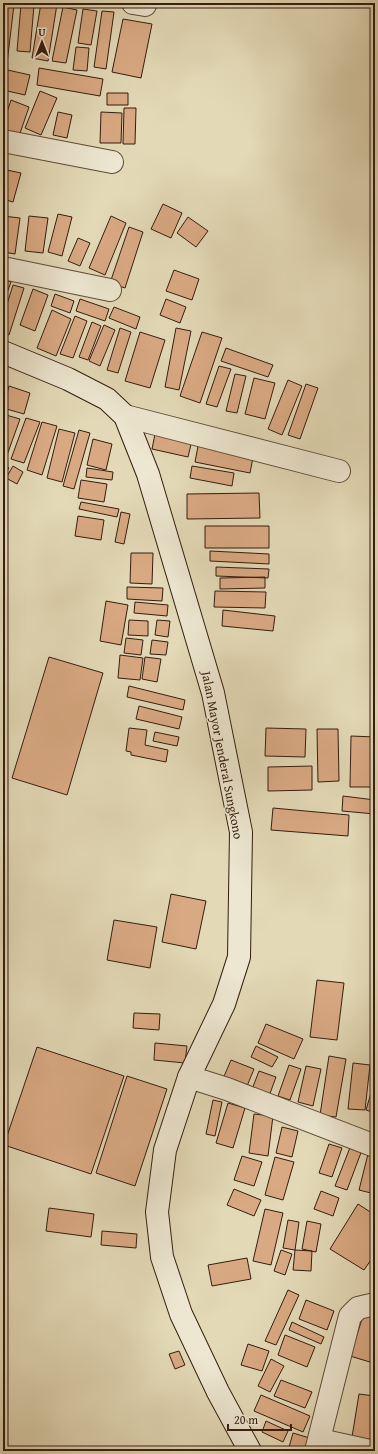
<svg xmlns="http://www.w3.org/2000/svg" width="378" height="1454" viewBox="0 0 378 1454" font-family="'Gentium Book Plus',serif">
<rect width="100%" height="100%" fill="#e3d9b6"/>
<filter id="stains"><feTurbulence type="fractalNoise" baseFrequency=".005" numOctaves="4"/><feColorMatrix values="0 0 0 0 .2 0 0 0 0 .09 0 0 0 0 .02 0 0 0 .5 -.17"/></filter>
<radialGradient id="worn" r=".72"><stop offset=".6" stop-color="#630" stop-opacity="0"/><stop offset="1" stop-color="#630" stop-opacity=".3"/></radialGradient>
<path fill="#d9a983" stroke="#351d0f" d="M 41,3 L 57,4 L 48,61 L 32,58 Z
M 5,4 L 14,5 L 7,63 L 3,63 L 3,22 Z
M 21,4 L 34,5 L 30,52 L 17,51 Z
M 63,7 L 77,10 L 66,63 L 52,61 Z
M 83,9 L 97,11 L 91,45 L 78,43 Z
M 102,11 L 114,12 L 106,69 L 94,67 Z
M 123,19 L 152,24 L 141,78 L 112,72 Z
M 76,47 L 89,48 L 87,71 L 73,70 Z
M 39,68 L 103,79 L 100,96 L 37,85 Z
M 3,69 L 30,75 L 25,95 L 3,90 Z
M 40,91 L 57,98 L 41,135 L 25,128 Z
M 107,93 L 128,93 L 128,105 L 107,105 Z
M 11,100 L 29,107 L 17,142 L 3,137 L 3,124 Z
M 124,108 L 136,108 L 135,144 L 123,144 Z
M 58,112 L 72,115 L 67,138 L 53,135 Z
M 101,112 L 122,113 L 121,143 L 100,143 Z
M 7,170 L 21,173 L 13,202 L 3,199 L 3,185 Z
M 163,204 L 182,213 L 171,238 L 151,229 Z
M 58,214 L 72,217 L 62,256 L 48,252 Z
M 3,216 L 20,218 L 15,254 L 3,252 Z
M 29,216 L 48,218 L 43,253 L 25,251 Z
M 111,216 L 126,223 L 105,275 L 89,268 Z
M 188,217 L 208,231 L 196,247 L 177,233 Z
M 129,227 L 143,232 L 125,288 L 110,283 Z
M 78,238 L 90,243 L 80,266 L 68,261 Z
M 174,270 L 199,279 L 192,300 L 166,291 Z
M 3,279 L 11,282 L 3,304 Z
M 13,285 L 24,288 L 9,335 L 3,333 L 3,317 Z
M 33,289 L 48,295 L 35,331 L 20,325 Z
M 55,294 L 74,301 L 70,313 L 51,306 Z
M 80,299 L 109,309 L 105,321 L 76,311 Z
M 166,299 L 186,307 L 180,323 L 160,315 Z
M 114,307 L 140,317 L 136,329 L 109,318 Z
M 52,310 L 71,319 L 56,356 L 37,348 Z
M 75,316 L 87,321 L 73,358 L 60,354 Z
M 92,322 L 101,326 L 88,360 L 79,357 Z
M 104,325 L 115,330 L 100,366 L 89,361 Z
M 120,328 L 131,332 L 118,373 L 107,370 Z
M 176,328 L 191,331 L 179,390 L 165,387 Z
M 140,332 L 165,340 L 150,388 L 125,381 Z
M 202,332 L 222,338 L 200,403 L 180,396 Z
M 226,348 L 273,365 L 268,377 L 221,361 Z
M 219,366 L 231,369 L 217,407 L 206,404 Z
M 235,374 L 246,376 L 237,413 L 226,411 Z
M 254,378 L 275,383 L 265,419 L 245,414 Z
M 288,380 L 302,386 L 282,435 L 268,429 Z
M 306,384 L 318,388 L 300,439 L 288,435 Z
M 9,386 L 30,393 L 24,414 L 3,408 Z
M 6,415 L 20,419 L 6,458 L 3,457 L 3,425 Z
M 26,418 L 40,422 L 24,463 L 11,459 Z
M 42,422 L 57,426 L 42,475 L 27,470 Z
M 59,429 L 75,433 L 62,482 L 47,478 Z
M 156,429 L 193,436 L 188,457 L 152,449 Z
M 79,430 L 90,433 L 74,489 L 63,486 Z
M 93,439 L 112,444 L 106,470 L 87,465 Z
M 199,441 L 254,452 L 250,473 L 195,462 Z
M 3,465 L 9,468 L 3,476 Z
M 13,466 L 23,472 L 17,484 L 6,478 Z
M 192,466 L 234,473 L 232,486 L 190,478 Z
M 87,468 L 113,472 L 112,480 L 86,477 Z
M 81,480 L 107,484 L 104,502 L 78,498 Z
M 259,493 L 260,518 L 187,519 L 187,494 Z
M 81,502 L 119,509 L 117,517 L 79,509 Z
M 121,512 L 130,514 L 124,544 L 115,542 Z
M 78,516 L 104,520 L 101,540 L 75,536 Z
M 205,526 L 269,526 L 269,548 L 205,548 Z
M 210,551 L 269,554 L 269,564 L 210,561 Z
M 131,553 L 153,553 L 152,584 L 130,583 Z
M 216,567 L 269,569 L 268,578 L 216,576 Z
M 265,577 L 265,588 L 220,589 L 220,578 Z
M 127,587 L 163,588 L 162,601 L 127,599 Z
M 215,591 L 266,592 L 265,608 L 214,607 Z
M 106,601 L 128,605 L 121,645 L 100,641 Z
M 135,602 L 168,605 L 167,616 L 134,613 Z
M 223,610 L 275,616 L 273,631 L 222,626 Z
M 129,620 L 148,621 L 148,636 L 128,635 Z
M 157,620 L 170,621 L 168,637 L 155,635 Z
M 126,638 L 143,640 L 141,655 L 124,653 Z
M 152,640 L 168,642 L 166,655 L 150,654 Z
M 120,655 L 143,658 L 140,680 L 118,678 Z
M 49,657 L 103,673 L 67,795 L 12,778 Z
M 145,657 L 161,659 L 157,682 L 142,679 Z
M 129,686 L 185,700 L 183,710 L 127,697 Z
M 139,706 L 182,717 L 179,729 L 136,719 Z
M 129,728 L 147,730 L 145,745 L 168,750 L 166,762 L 131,755 L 131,752 L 126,751 Z
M 266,728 L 306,729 L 305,757 L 265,756 Z
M 317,729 L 338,729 L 339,781 L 318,782 Z
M 155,732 L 179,737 L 177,746 L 153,741 Z
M 351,736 L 375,737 L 374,787 L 350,787 Z
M 312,766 L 312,790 L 268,791 L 268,767 Z
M 343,796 L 375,800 L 375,814 L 342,811 Z
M 273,808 L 349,815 L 348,836 L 271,830 Z
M 171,894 L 206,901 L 196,949 L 162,942 Z
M 114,920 L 157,927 L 150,968 L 107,960 Z
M 317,980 L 344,983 L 337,1040 L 310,1037 Z
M 134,1013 L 160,1014 L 159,1030 L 133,1028 Z
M 266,1024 L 303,1039 L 294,1059 L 258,1043 Z
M 155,1043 L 187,1046 L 185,1063 L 154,1060 Z
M 256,1046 L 278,1057 L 272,1067 L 251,1057 Z
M 37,1047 L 124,1076 L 91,1174 L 4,1145 Z
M 329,1056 L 346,1059 L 336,1117 L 320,1115 Z
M 231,1060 L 254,1069 L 245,1091 L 222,1081 Z
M 353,1063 L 370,1065 L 365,1110 L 348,1109 Z
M 289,1065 L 301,1069 L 290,1100 L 278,1096 Z
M 306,1066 L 321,1069 L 313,1106 L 298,1102 Z
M 259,1071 L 276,1077 L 268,1099 L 251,1092 Z
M 127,1076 L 167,1089 L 135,1186 L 96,1173 Z
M 375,1079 L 375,1113 L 366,1110 Z
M 213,1100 L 222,1102 L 215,1136 L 206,1134 Z
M 228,1103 L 245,1108 L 233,1148 L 216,1143 Z
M 254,1114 L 273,1116 L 268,1156 L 249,1153 Z
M 282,1127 L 298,1131 L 292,1157 L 276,1153 Z
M 329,1144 L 342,1148 L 332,1177 L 319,1173 Z
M 351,1145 L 362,1150 L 347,1190 L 335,1186 Z
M 368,1154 L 375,1155 L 375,1194 L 359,1190 Z
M 242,1156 L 262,1162 L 254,1186 L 234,1180 Z
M 275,1157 L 294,1162 L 283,1200 L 265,1195 Z
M 234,1189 L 261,1200 L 254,1216 L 227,1205 Z
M 321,1191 L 339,1198 L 333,1216 L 314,1209 Z
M 358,1204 L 375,1215 L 375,1254 L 364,1270 L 330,1249 Z
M 49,1208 L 94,1214 L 91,1237 L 46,1231 Z
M 265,1209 L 283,1213 L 271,1265 L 253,1261 Z
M 288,1220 L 299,1222 L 295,1250 L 283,1248 Z
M 307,1221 L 321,1224 L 316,1252 L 302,1249 Z
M 102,1231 L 137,1234 L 136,1248 L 101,1245 Z
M 281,1250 L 292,1254 L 285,1275 L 274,1271 Z
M 295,1250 L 312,1251 L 311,1271 L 293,1270 Z
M 247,1258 L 251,1279 L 212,1286 L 208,1265 Z
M 288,1290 L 299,1295 L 276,1345 L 265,1341 Z
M 306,1300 L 334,1311 L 327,1330 L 299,1319 Z
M 364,1313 L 375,1316 L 375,1346 L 370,1362 L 350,1356 Z
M 292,1322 L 324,1337 L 321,1344 L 289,1330 Z
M 285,1335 L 315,1347 L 307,1367 L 278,1355 Z
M 248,1344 L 269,1351 L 262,1371 L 241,1365 Z
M 179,1351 L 185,1365 L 175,1369 L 169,1354 Z
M 271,1359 L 284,1366 L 270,1392 L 258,1386 Z
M 281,1380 L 312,1392 L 305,1408 L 274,1396 Z
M 359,1394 L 375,1396 L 374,1440 L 352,1437 Z
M 261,1395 L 310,1416 L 303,1432 L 254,1411 Z
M 266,1421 L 288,1431 L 283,1442 L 262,1432 Z
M 293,1433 L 313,1439 L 309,1451 L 288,1451 Z"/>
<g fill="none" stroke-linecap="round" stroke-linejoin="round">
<g stroke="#604c39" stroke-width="24">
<path id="minor" d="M 133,3 L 145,5
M 3,141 L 112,162
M 3,268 L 110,290
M 125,416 L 339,471
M 189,1077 L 227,1089 L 375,1146
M 320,1440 L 370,1451
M 316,1451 L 350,1316 L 358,1308 L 375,1304"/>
</g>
<g stroke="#351d0f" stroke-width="24">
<path id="secondary" d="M 3,352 L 68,379 L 107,399 L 125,416 L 148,474 L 213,693 L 241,832 L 239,957 L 224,1004 L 189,1077 L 165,1150 L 157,1212 L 162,1257 L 181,1314 L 218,1392 L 250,1451"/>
</g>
<use href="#minor" stroke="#ede6d0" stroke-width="22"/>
<use href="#secondary" stroke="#ede6d0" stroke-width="22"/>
</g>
<g text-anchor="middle" stroke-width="3" stroke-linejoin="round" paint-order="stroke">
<g font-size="13" fill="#351d0f" stroke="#ede6d0">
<text transform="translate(223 755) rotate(79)" y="5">Jalan Mayor Jenderal Sungkono</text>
</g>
</g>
<rect width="378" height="1454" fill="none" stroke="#e3d9b6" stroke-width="16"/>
<rect x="4" y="4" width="370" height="1446" fill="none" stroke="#351d0f" stroke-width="2"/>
<rect x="8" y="8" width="362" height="1438" fill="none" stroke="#351d0f"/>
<g transform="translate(42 42)" stroke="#ede6d0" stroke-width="3" paint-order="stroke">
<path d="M0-3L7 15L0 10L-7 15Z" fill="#351d0f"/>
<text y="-6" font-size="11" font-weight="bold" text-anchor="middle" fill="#351d0f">U</text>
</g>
<path d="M228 1424v6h63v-6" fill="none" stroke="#351d0f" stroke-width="2"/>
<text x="234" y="1424" font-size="12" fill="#351d0f" stroke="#ede6d0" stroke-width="3" paint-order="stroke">20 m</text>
<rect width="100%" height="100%" filter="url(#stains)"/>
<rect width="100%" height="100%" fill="url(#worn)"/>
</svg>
